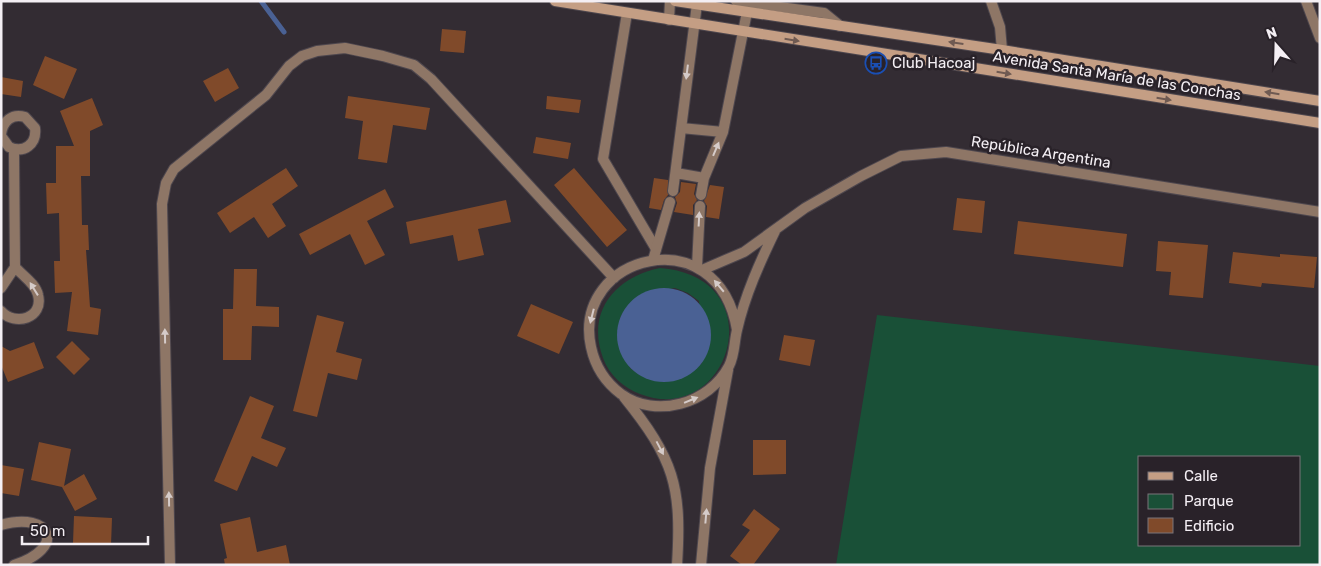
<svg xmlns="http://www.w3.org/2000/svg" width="1321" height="566" viewBox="0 0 1321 566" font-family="Rubik,sans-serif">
<rect width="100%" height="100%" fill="#332c33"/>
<path fill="#195037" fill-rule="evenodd" d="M 660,268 C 776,277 730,429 640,394 C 624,388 609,375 603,358 C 586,312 615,277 660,268 ZM 675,288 L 688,293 L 699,301 L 702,363 C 681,384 654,386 630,368 L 620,318 C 634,292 649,294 675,288 Z
M 877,315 L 1320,366 L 1320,565 L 836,565 ZM 1140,457 L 1300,457 L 1300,545 L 1140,545 Z"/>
<path fill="#4a6194" d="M617 335a47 47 0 1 1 94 0a47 47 0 1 1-94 0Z"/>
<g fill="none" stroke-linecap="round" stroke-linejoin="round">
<path stroke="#4a6194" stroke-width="5" d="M 261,1 L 284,32"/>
</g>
<path fill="#804a2a" d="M 442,29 L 466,31 L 464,53 L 440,51 Z
M 45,56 L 77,69 L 64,99 L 33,85 Z
M 228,68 L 239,88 L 215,102 L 203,81 Z
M 1,77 L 23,81 L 21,97 L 1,94 Z
M 348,96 L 430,108 L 426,130 L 393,125 L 387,163 L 358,159 L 363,121 L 345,118 Z
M 547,96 L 581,100 L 579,113 L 546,109 Z
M 92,98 L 103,125 L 90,131 L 90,176 L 81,176 L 82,225 L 88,225 L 89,250 L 86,250 L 90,307 L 101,309 L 98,335 L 67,331 L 72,292 L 55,293 L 54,261 L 60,261 L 59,213 L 47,214 L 46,183 L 56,183 L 56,146 L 74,146 L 60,111 Z
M 536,137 L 571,143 L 568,159 L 533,153 Z
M 286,168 L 298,186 L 272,204 L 286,226 L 268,238 L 254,217 L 230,233 L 217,213 Z
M 574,168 L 627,230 L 607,247 L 554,185 Z
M 654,178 L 668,180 L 668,195 L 664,200 L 661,210 L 649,208 Z
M 681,182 L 696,184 L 694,194 L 697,200 L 693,205 L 693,215 L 674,212 L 677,203 L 675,197 L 680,192 Z
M 710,185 L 724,187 L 719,219 L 706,217 L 707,206 L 704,201 Z
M 385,189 L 394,207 L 367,221 L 385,255 L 365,265 L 350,234 L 310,255 L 299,234 Z
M 957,198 L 985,201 L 982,233 L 953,230 Z
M 506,200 L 511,222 L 478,229 L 484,255 L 458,261 L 453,235 L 410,244 L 406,222 Z
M 1018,221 L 1127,234 L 1123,267 L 1014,254 Z
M 1158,241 L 1208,245 L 1203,298 L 1169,295 L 1171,272 L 1156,271 Z
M 1233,252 L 1280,257 L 1280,254 L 1317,257 L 1314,288 L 1262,283 L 1261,287 L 1229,283 Z
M 234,269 L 257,269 L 256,306 L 279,307 L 279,327 L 252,326 L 251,360 L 223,360 L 223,309 L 233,309 Z
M 531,304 L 573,322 L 559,354 L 517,336 Z
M 317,315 L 344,322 L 336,352 L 362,359 L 357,380 L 328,373 L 317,417 L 293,411 Z
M 784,335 L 815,340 L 810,366 L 779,360 Z
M 72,341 L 90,359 L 74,375 L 56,357 Z
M 34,342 L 44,368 L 8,382 L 1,365 L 1,346 L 10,351 Z
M 250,396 L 274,406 L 261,438 L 286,448 L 277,467 L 252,456 L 237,491 L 214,481 Z
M 753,440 L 786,440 L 786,474 L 753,475 Z
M 39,442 L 71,449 L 64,486 L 84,474 L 97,499 L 75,511 L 62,487 L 31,480 Z
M 1,465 L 24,469 L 19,496 L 1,493 Z
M 754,509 L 780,529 L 753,565 L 742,565 L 730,556 L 750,530 L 742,525 Z
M 74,516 L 112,518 L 111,545 L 73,543 Z
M 250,517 L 257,552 L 286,545 L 290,565 L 225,565 L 224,559 L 227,558 L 220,524 Z"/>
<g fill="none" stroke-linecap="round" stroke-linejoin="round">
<g stroke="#4e474e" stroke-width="12">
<path id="service" d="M 736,1 L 824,13 L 840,26
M 627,13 L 603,159 L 656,249"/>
</g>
<g stroke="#4e474e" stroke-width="12">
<path id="minor" d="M 991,1 L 1000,27 L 1002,50
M 1306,1 L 1320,38
M 669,20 L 670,1
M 681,128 L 723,132
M 1,134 C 3,121 12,113 25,117 L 35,128 C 37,144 24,154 9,147 L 1,136
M 676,173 L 704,178
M 673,191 L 697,4
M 701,195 L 704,178 L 723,132 L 747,12
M 653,260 L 670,202
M 697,267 L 700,206
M 702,270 L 744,252 L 805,208 L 861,176 L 901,156 L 946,152 L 1320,212
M 1,288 L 15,267 L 14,149
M 1,311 C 15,327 44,318 38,295 C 36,284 22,275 15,267
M 737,330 C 718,216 571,255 591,347 C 595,366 605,382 621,394 C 656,419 709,404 729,366 C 735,354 734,342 737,330 C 745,295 760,262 775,231
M 624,397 C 674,459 682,486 677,565
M 1,525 C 52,511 67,548 14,565
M 170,565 L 162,204 L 166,183 L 174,169 L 266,95 L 289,66 L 302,56 L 317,51 L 345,48 L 383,56 L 414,65 L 431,79 L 614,278
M 701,565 L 710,468 L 728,370"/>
</g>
<g stroke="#4e474e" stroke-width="12">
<path id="secondary" d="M 555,1 L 1320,123
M 675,1 L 1002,50 L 1320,101"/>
</g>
<use href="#service" stroke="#8e7666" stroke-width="10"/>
<use href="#minor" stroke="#8e7666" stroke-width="10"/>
<use href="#secondary" stroke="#c49e84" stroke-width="10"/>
</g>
<defs><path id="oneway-solid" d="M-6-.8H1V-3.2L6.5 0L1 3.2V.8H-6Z" transform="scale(1.25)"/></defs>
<g fill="#6f5a52">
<use href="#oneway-solid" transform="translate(792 40) rotate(9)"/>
<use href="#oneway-solid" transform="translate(956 43) rotate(-172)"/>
<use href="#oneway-solid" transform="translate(1004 73) rotate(9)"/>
<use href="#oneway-solid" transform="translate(1272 93) rotate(-171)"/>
<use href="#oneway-solid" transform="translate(1164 99) rotate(9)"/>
</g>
<g fill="#d5cbc9">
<use href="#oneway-solid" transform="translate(687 72) rotate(97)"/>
<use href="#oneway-solid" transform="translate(716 149) rotate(-67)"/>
<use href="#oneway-solid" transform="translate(699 219) rotate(-87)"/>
<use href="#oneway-solid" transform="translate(719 286) rotate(-130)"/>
<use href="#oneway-solid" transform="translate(34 289) rotate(-122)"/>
<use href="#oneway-solid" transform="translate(592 316) rotate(104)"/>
<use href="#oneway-solid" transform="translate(165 336) rotate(-91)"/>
<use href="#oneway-solid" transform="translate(691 400) rotate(-22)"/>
<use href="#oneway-solid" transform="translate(660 448) rotate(62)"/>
<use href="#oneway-solid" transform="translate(169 499) rotate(-91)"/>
<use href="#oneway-solid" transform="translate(706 516) rotate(-85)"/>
</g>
<defs>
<g id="bus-ring" transform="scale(1.125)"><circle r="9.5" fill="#292229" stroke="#1a4fb4" stroke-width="1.5"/><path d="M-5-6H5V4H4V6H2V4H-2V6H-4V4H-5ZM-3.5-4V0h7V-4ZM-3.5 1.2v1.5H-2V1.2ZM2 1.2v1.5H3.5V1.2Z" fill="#1a4fb4"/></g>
</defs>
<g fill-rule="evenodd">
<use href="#bus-ring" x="876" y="63"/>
</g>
<g text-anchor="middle" stroke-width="5" stroke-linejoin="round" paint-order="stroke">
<g font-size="15" fill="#f4eff4" stroke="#292229" text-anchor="start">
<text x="892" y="68">Club Hacoaj</text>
</g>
<g font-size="15" fill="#f4eff4" stroke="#292229">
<text transform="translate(1117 76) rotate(9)" y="5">Avenida Santa María de las Conchas</text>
<text transform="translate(1041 152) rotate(9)" y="5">República Argentina</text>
</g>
</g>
<rect width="1321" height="566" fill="none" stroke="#f4eff4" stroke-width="5"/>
<rect x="1138" y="456" width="162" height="90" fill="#292229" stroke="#7a747a"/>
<rect x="1148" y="472" width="25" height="8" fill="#c49e84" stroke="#7a747a"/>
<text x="1184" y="481" font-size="15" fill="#f4eff4">Calle</text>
<rect x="1148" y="494" width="25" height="15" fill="#195037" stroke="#7a747a"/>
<text x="1184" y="506" font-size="15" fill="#f4eff4">Parque</text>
<rect x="1148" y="518" width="25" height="15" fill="#804a2a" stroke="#7a747a"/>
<text x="1184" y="531" font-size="15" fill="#f4eff4">Edificio</text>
<g transform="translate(1276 45) rotate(340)" stroke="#292229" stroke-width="4" paint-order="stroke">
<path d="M0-4L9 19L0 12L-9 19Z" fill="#f4eff4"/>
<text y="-8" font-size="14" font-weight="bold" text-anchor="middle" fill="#f4eff4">N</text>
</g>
<path d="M22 536v8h126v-8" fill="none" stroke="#f4eff4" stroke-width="2.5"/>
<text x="30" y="536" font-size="15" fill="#f4eff4" stroke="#292229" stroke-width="4" paint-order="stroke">50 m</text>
</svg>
